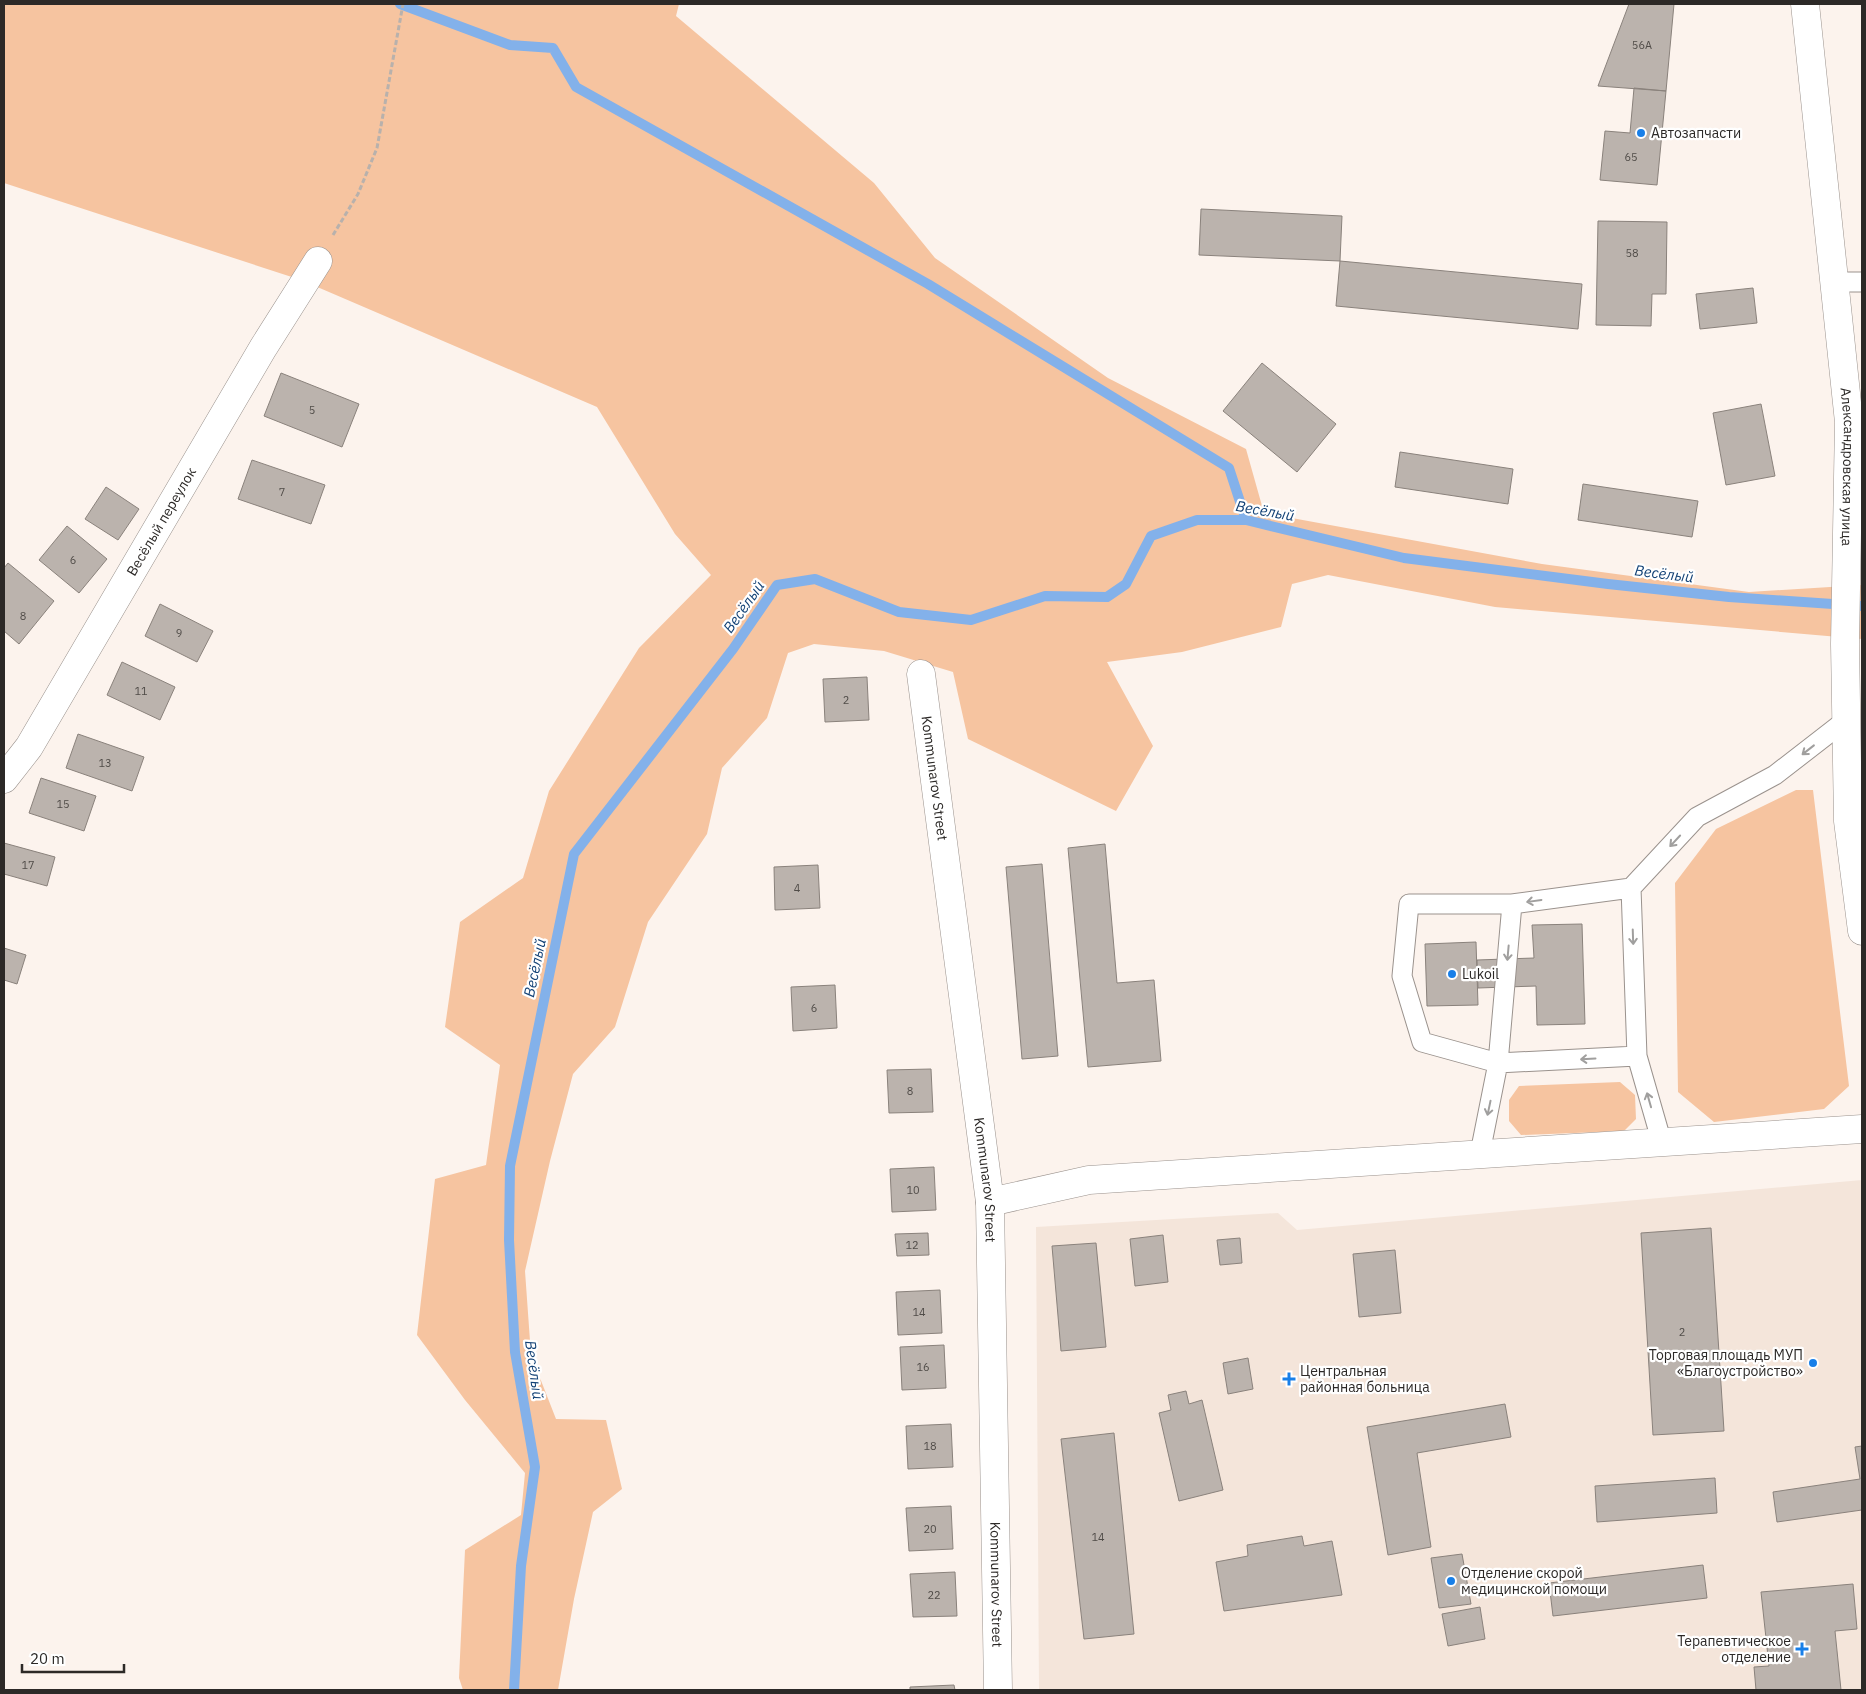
<svg xmlns="http://www.w3.org/2000/svg" width="1866" height="1694" viewBox="0 0 1866 1694" font-family="'IBM Plex Sans',sans-serif">
<rect width="100%" height="100%" fill="#fcf3ed"/>
<path fill="#f4e5da" d="M 1862,1180 L 1862,1690 L 1039,1690 L 1036,1227 L 1278,1213 L 1297,1230 Z"/>
<path fill="#f6c4a0" d="M 4,4 L 679,4 L 676,16 L 874,183 L 935,258 L 1108,378 L 1246,449 L 1264,513 L 1542,564 L 1749,592 L 1862,585 L 1862,639 L 1495,607 L 1328,575 L 1292,584 L 1281,627 L 1182,652 L 1107,662 L 1153,746 L 1116,811 L 968,739 L 953,672 L 884,651 L 814,644 L 788,653 L 767,718 L 722,768 L 707,834 L 648,922 L 615,1027 L 573,1074 L 550,1161 L 525,1271 L 531,1355 L 556,1419 L 606,1420 L 622,1489 L 593,1512 L 574,1599 L 558,1690 L 463,1690 L 459,1678 L 465,1550 L 521,1515 L 525,1473 L 465,1400 L 417,1335 L 435,1179 L 486,1165 L 500,1065 L 445,1027 L 460,922 L 523,878 L 549,791 L 639,648 L 711,575 L 675,534 L 597,407 L 301,280 L 4,183 Z
M 1796,790 L 1813,790 L 1849,1086 L 1824,1109 L 1714,1122 L 1678,1092 L 1675,883 L 1716,829 Z
M 1620,1082 L 1635,1095 L 1636,1119 L 1624,1131 L 1521,1135 L 1509,1121 L 1509,1100 L 1519,1086 Z"/>
<g fill="none" stroke-linecap="round" stroke-linejoin="round">
<path stroke="#83b1ea" stroke-width="10" d="M 400,4 L 510,45 L 553,48 L 576,87 L 928,284 L 1229,468 L 1246,520
M 514,1690 L 521,1566 L 535,1467 L 515,1352 L 509,1240 L 510,1166 L 574,854 L 733,649 L 777,585 L 815,579 L 899,612 L 971,620 L 1045,596 L 1107,597 L 1126,584 L 1151,536 L 1197,520 L 1246,520 L 1404,558 L 1608,584 L 1729,597 L 1862,606"/>
</g>
<path fill="#bbb3ad" stroke="#8a827c" d="M 1629,4 L 1674,4 L 1666,91 L 1598,86 Z
M 1634,88 L 1666,91 L 1657,185 L 1600,180 L 1605,131 L 1630,133 Z
M 1201,209 L 1342,216 L 1340,261 L 1199,255 Z
M 1598,221 L 1667,222 L 1666,294 L 1652,294 L 1651,326 L 1596,325 Z
M 1340,261 L 1582,284 L 1578,329 L 1336,306 Z
M 1753,288 L 1757,323 L 1700,329 L 1696,294 Z
M 1262,363 L 1336,424 L 1297,472 L 1223,411 Z
M 281,373 L 359,404 L 342,447 L 264,416 Z
M 1761,404 L 1775,476 L 1726,485 L 1713,413 Z
M 1400,452 L 1513,469 L 1508,504 L 1395,487 Z
M 252,460 L 325,485 L 311,524 L 238,499 Z
M 1583,484 L 1698,501 L 1692,537 L 1578,520 Z
M 106,487 L 139,509 L 118,540 L 85,519 Z
M 67,526 L 107,559 L 79,593 L 39,560 Z
M 8,563 L 54,601 L 19,644 L 4,631 L 4,568 Z
M 160,604 L 213,631 L 197,662 L 145,636 Z
M 122,662 L 175,687 L 160,720 L 107,695 Z
M 867,677 L 869,720 L 825,722 L 823,679 Z
M 78,734 L 144,757 L 132,791 L 66,768 Z
M 41,778 L 96,796 L 84,831 L 29,813 Z
M 4,843 L 55,857 L 47,886 L 4,874 Z
M 1105,844 L 1117,983 L 1154,980 L 1161,1061 L 1088,1067 L 1068,848 Z
M 1042,864 L 1058,1056 L 1022,1059 L 1006,867 Z
M 818,865 L 820,908 L 775,910 L 774,867 Z
M 1582,924 L 1585,1024 L 1537,1025 L 1536,986 L 1478,988 L 1477,960 L 1534,958 L 1532,925 Z
M 1476,942 L 1478,1005 L 1427,1006 L 1425,944 Z
M 4,948 L 26,955 L 17,984 L 4,980 Z
M 835,985 L 837,1028 L 793,1031 L 791,987 Z
M 931,1069 L 933,1112 L 889,1113 L 887,1070 Z
M 934,1167 L 936,1210 L 892,1212 L 890,1169 Z
M 1711,1228 L 1724,1431 L 1653,1435 L 1641,1233 Z
M 928,1233 L 929,1255 L 897,1256 L 895,1234 Z
M 1163,1235 L 1168,1282 L 1135,1286 L 1130,1239 Z
M 1240,1238 L 1242,1263 L 1220,1265 L 1217,1240 Z
M 1096,1243 L 1106,1347 L 1061,1351 L 1052,1246 Z
M 1395,1250 L 1401,1313 L 1359,1317 L 1353,1254 Z
M 940,1290 L 942,1333 L 898,1335 L 896,1292 Z
M 944,1345 L 946,1388 L 902,1390 L 900,1347 Z
M 1248,1358 L 1253,1389 L 1228,1394 L 1223,1363 Z
M 1186,1391 L 1189,1404 L 1202,1400 L 1223,1490 L 1179,1501 L 1159,1413 L 1171,1410 L 1168,1395 Z
M 1505,1404 L 1511,1437 L 1417,1453 L 1431,1547 L 1388,1555 L 1367,1427 Z
M 951,1424 L 953,1467 L 908,1469 L 906,1426 Z
M 1114,1433 L 1134,1634 L 1084,1639 L 1061,1439 Z
M 1862,1446 L 1862,1510 L 1777,1522 L 1773,1492 L 1860,1479 L 1855,1447 Z
M 1715,1478 L 1717,1513 L 1597,1522 L 1595,1486 Z
M 951,1506 L 953,1549 L 909,1551 L 906,1508 Z
M 1302,1536 L 1304,1546 L 1332,1541 L 1342,1595 L 1224,1611 L 1216,1562 L 1248,1556 L 1247,1545 Z
M 1462,1554 L 1471,1604 L 1439,1608 L 1431,1558 Z
M 1703,1565 L 1707,1598 L 1553,1616 L 1549,1583 Z
M 955,1572 L 957,1616 L 913,1617 L 910,1574 Z
M 1853,1584 L 1857,1629 L 1835,1631 L 1841,1690 L 1756,1690 L 1754,1667 L 1769,1666 L 1761,1592 Z
M 1480,1607 L 1485,1639 L 1448,1646 L 1442,1614 Z
M 954,1685 L 955,1690 L 910,1690 L 910,1687 Z"/>
<g fill="none" stroke-linecap="round" stroke-linejoin="round">
<g stroke="#9a928d" stroke-width="21">
<path id="service" d="M 1834,282 L 1862,282
M 1631,888 L 1637,1056 L 1662,1143
M 1637,1056 L 1498,1063 L 1422,1042 L 1402,976 L 1409,904 L 1512,904 L 1631,888 L 1697,817 L 1775,775 L 1846,720
M 1480,1153 L 1498,1063 L 1512,904"/>
</g>
<g stroke="#9a928d" stroke-width="29">
<g id="minor">
<path id="s1" d="M 921,674 L 990,1202 L 998,1690"/>
<path id="s2" d="M 4,779 L 29,747 L 263,348 L 318,261"/>
<path d="M 990,1202 L 1089,1180 L 1862,1129"/>
</g>
</g>
<g stroke="#9a928d" stroke-width="29">
<g id="primary">
<path id="s3" d="M 1805,4 L 1849,422 L 1845,644 L 1848,821 L 1862,931"/>
</g>
</g>
<path stroke="#b8b1ac" stroke-width="3" stroke-dasharray="5 2.5" stroke-linecap="butt" d="M 333,235 L 358,194 L 377,148 L 403,4"/>
<use href="#service" stroke="#fff" stroke-width="19"/>
<use href="#minor" stroke="#fff" stroke-width="28"/>
<use href="#primary" stroke="#fff" stroke-width="28"/>
</g>
<defs><path id="oneway-shaft" d="M-6 0H5M1.5-3L5.5 0L1.5 3" fill="none" stroke-width="1.6" stroke-linecap="round" stroke-linejoin="round" transform="scale(1.25)"/></defs>
<g stroke="#a09f9e">
<use href="#oneway-shaft" transform="translate(1808 750) rotate(142)"/>
<use href="#oneway-shaft" transform="translate(1675 841) rotate(133)"/>
<use href="#oneway-shaft" transform="translate(1534 901) rotate(172)"/>
<use href="#oneway-shaft" transform="translate(1633 937) rotate(88)"/>
<use href="#oneway-shaft" transform="translate(1508 953) rotate(95)"/>
<use href="#oneway-shaft" transform="translate(1588 1059) rotate(177)"/>
<use href="#oneway-shaft" transform="translate(1649 1100) rotate(-106)"/>
<use href="#oneway-shaft" transform="translate(1489 1108) rotate(102)"/>
</g>
<g fill="#187fe8" stroke="#fff" stroke-width="2">
<circle cx="1641" cy="133" r="5"/>
<circle cx="1452" cy="974" r="5"/>
<circle cx="1813" cy="1363" r="5"/>
<path d="M1286.5 1371.5h5v5h5v5h-5v5h-5v-5h-5v-5h5z"/>
<circle cx="1451" cy="1581" r="5"/>
<path d="M1799.5 1641.5h5v5h5v5h-5v5h-5v-5h-5v-5h5z"/>
</g>
<g text-anchor="middle" stroke-width="4.5" stroke-linejoin="round" paint-order="stroke">
<g font-size="11" fill="#504c48">
<text x="1642" y="49">56А</text>
<text x="1631" y="161">65</text>
<text x="1632" y="257">58</text>
<text x="312" y="414">5</text>
<text x="282" y="496">7</text>
<text x="73" y="564">6</text>
<text x="23" y="620">8</text>
<text x="179" y="637">9</text>
<text x="141" y="695">11</text>
<text x="846" y="704">2</text>
<text x="105" y="767">13</text>
<text x="63" y="808">15</text>
<text x="28" y="869">17</text>
<text x="797" y="892">4</text>
<text x="814" y="1012">6</text>
<text x="910" y="1095">8</text>
<text x="913" y="1194">10</text>
<text x="912" y="1249">12</text>
<text x="919" y="1316">14</text>
<text x="1682" y="1336">2</text>
<text x="923" y="1371">16</text>
<text x="930" y="1450">18</text>
<text x="930" y="1533">20</text>
<text x="1098" y="1541">14</text>
<text x="934" y="1599">22</text>
</g>
<g font-size="14" fill="#2c2927" stroke="#fff" text-anchor="start">
<text x="1651" y="138">Автозапчасти</text>
<text x="1462" y="979">Lukoil</text>
<text x="1803" y="1360" text-anchor="end">Торговая площадь МУП<tspan x="1803" dy="16">«Благоустройство»</tspan></text>
<text x="1300" y="1376">Центральная<tspan x="1300" dy="16">районная больница</tspan></text>
<text x="1461" y="1578">Отделение скорой<tspan x="1461" dy="16">медицинской помощи</tspan></text>
<text x="1791" y="1646" text-anchor="end">Терапевтическое<tspan x="1791" dy="16">отделение</tspan></text>
</g>
<g font-size="14" fill="#2c2927" stroke="#fff">
<text dy="5" stroke="none"><textPath href="#s3" startOffset="465">Александровская улица</textPath></text>
<text dy="5" stroke="none"><textPath href="#s2" startOffset="302">Весёлый переулок</textPath></text>
<text dy="5" stroke="none"><textPath href="#s1" startOffset="105">Kommunarov Street</textPath></text>
<text dy="5" stroke="none"><textPath href="#s1" startOffset="510">Kommunarov Street</textPath></text>
<text dy="5" stroke="none"><textPath href="#s1" startOffset="915">Kommunarov Street</textPath></text>
</g>
<g font-size="15" font-style="italic" fill="#134276" stroke="#fff">
<text transform="translate(1265 511) rotate(10)" y="5">Весёлый</text>
<text transform="translate(1664 574) rotate(7)" y="5">Весёлый</text>
<text transform="translate(744 607) rotate(-55)" y="5">Весёлый</text>
<text transform="translate(535 968) rotate(-78)" y="5">Весёлый</text>
<text transform="translate(534 1370) rotate(82)" y="5">Весёлый</text>
</g>
</g>
<rect width="1866" height="1694" fill="none" stroke="#2c2927" stroke-width="10"/>
<path d="M22 1664v8h102v-8" fill="none" stroke="#2c2927" stroke-width="2.5"/>
<text x="30" y="1664" font-size="15" fill="#2c2927" stroke="#ffffff" stroke-width="4" paint-order="stroke">20 m</text>
</svg>
